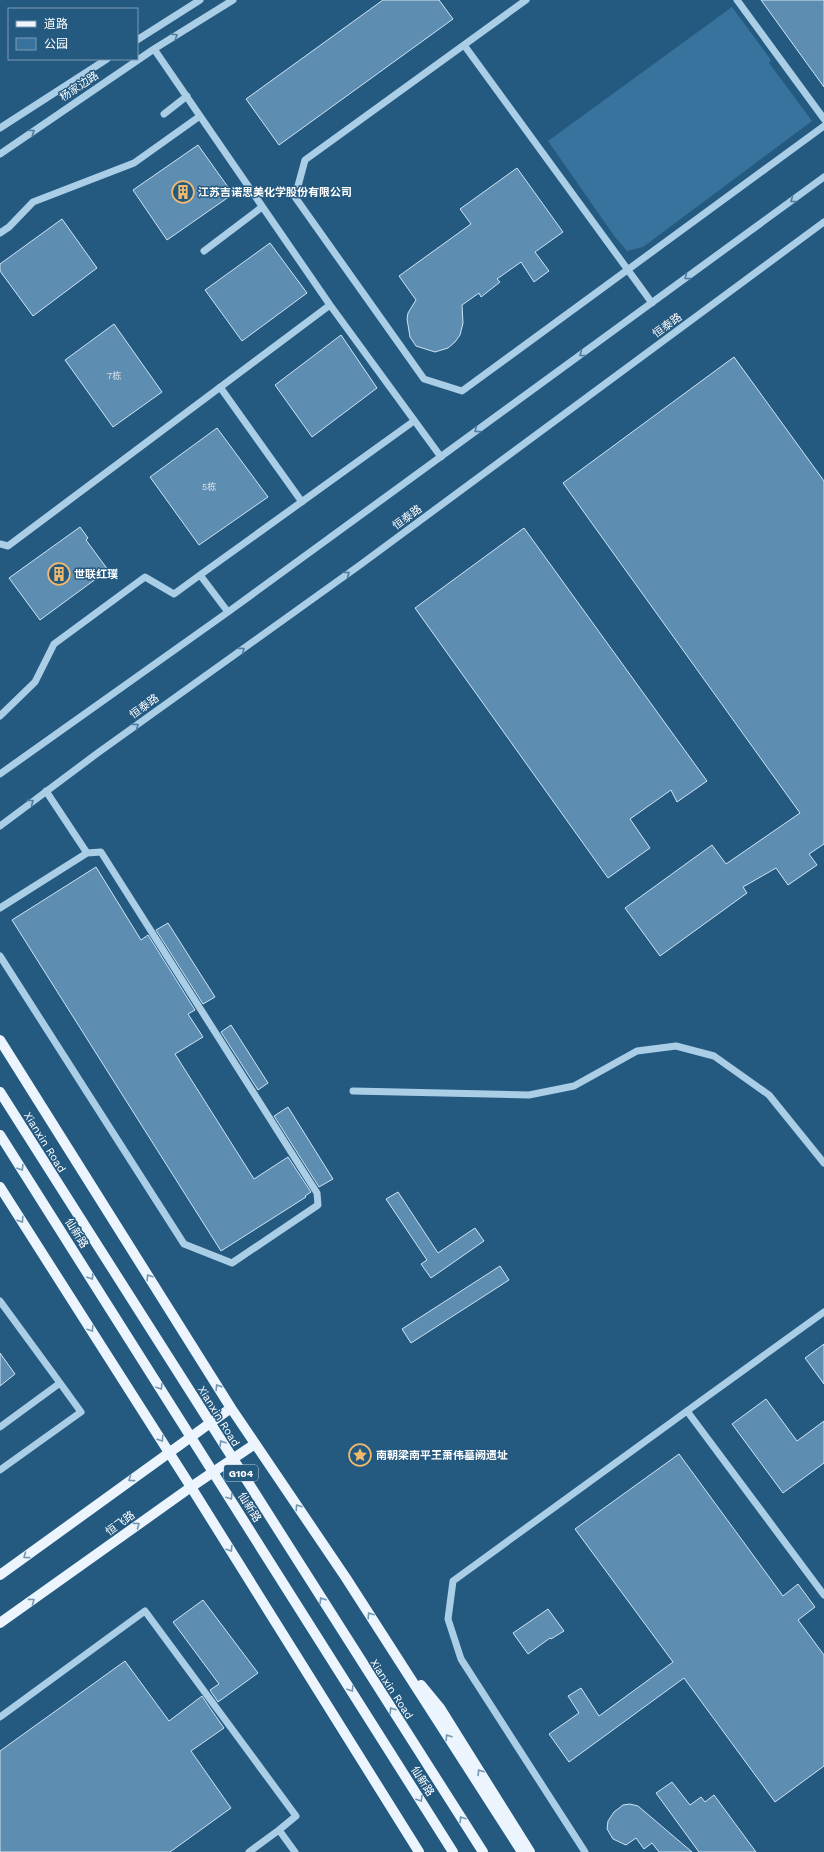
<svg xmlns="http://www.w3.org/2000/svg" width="824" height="1852" viewBox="0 0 824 1852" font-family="'Work Sans','Noto Sans SC',sans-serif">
<rect width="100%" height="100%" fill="#245980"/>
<path fill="#38739e" d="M 732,7 L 771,60 L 769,63 L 812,121 L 643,247 L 627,251 L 615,237 L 548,141 Z"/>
<path fill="#5d8db1" stroke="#cee5f5" d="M 383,0 L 439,0 L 453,19 L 279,145 L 246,99 Z
M 761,0 L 824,0 L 824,87 Z
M 198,145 L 233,194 L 167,240 L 133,190 Z
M 517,168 L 563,232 L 535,252 L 549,271 L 534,282 L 521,262 L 497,279 L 500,282 L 481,297 L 479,293 L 462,305 L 463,323 L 460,335 L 455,342 L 448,348 L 435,352 L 416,346 L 410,337 L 407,319 L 408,313 L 416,300 L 399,276 L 471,224 L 460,209 Z
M 62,219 L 97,268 L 33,316 L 0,271 L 0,264 Z
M 270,243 L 307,293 L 242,341 L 205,290 Z
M 114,324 L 162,392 L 113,427 L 65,360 Z
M 341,335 L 377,388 L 312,437 L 275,385 Z
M 734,357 L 824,481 L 824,844 L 809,854 L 817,865 L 788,885 L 776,868 L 743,887 L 747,893 L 660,956 L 625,908 L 712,845 L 726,864 L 800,813 L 563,483 Z
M 217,428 L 268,497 L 199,545 L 150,477 Z
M 80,527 L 88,538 L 86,540 L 108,570 L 40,620 L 9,578 Z
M 524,528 L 707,781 L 677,802 L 671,790 L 630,819 L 650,848 L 608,878 L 415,608 Z
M 96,867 L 141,940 L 148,935 L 195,1010 L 188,1014 L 203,1037 L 175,1054 L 254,1179 L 288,1157 L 311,1192 L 305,1196 L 306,1197 L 221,1251 L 12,920 Z
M 168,923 L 215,997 L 203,1004 L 156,930 Z
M 231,1025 L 268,1083 L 258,1090 L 221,1032 Z
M 288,1107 L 333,1179 L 319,1187 L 274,1116 Z
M 398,1192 L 438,1253 L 475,1228 L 484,1241 L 431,1278 L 421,1264 L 427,1260 L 386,1199 Z
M 500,1266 L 509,1280 L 411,1343 L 402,1329 Z
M 824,1344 L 824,1384 L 805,1358 Z
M 0,1353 L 15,1374 L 0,1386 Z
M 766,1399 L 797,1441 L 824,1421 L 824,1463 L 783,1493 L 732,1424 Z
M 679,1454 L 783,1596 L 798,1584 L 815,1607 L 798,1620 L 824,1655 L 824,1766 L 775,1802 L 684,1678 L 569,1762 L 549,1734 L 579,1713 L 568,1696 L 581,1688 L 599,1716 L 673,1662 L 575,1529 Z
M 203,1600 L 258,1673 L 218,1702 L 210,1690 L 219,1684 L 173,1622 Z
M 548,1609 L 564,1631 L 551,1639 L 550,1638 L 528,1654 L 513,1633 Z
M 125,1661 L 169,1721 L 202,1696 L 210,1708 L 224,1728 L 191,1751 L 231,1808 L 170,1852 L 0,1852 L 0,1751 Z
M 672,1782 L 690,1805 L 701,1797 L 705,1802 L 714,1795 L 756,1852 L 699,1852 L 656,1793 Z
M 630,1804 L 638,1806 L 692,1852 L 659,1852 L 652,1843 L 644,1849 L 636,1838 L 626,1845 L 613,1839 L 607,1829 L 608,1821 L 614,1812 L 623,1805 Z"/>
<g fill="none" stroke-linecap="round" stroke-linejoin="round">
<path stroke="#abcee7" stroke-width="7" d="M 526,0 L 305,160 L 295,197 L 424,379 L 462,391 L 824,126
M 737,0 L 824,119
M 137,40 L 200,0
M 464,45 L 652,303
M 154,49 L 200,116
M 164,114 L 187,96
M 0,128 L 107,59
M 0,154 L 154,49 L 233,0
M 0,233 L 9,227 L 33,202 L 134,163 L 200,116 L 330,305 L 441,457
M 204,251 L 262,207
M 220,387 L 302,502
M 0,544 L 8,546 L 330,305
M 200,575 L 414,421
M 0,716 L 35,682 L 54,644 L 145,577 L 174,594 L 200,575 L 228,612
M 0,774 L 228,612 L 824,177
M 46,791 L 87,853
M 0,826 L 99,752 L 360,565 L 824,222
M 0,908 L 87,853 L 101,852 L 317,1193 L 318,1205 L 232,1263 L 184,1244 L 0,956
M 353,1091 L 529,1095 L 574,1086 L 637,1051 L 676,1046 L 714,1056 L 769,1095 L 824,1163
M 0,1301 L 60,1383 L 0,1427
M 687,1411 L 824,1312
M 0,1470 L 81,1412 L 60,1383
M 0,1717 L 145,1611 L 296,1816 L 279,1830
M 249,1852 L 279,1830 L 295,1852
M 585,1852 L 461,1659 L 448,1619 L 453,1581 L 687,1411 L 824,1595"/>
<path stroke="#ecf5fd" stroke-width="10" d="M 0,1040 L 231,1408 L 346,1578 L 522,1852
M 0,1092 L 483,1852
M 0,1135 L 453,1852
M 0,1187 L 191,1487 L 419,1852
M 0,1575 L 231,1408
M 0,1623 L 191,1487 L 255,1444
M 421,1685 L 440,1708 L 530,1852"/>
</g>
<defs><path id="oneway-chevron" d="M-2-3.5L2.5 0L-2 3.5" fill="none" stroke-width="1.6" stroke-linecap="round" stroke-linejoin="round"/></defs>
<g stroke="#4c7c9f">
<use href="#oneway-chevron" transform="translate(175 36) rotate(-32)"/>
<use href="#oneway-chevron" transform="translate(32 132) rotate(-34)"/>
<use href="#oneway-chevron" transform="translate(793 200) rotate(144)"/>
<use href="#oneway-chevron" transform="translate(687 277) rotate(144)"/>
<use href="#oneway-chevron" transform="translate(582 354) rotate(144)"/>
<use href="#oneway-chevron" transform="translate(477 430) rotate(144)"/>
<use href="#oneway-chevron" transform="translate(347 574) rotate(-36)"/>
<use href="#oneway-chevron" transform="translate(242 650) rotate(-36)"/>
<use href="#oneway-chevron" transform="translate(136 726) rotate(-36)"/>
<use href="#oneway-chevron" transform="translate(31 802) rotate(-37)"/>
</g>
<g stroke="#7497b2">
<use href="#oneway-chevron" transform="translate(21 1168) rotate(58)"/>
<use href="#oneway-chevron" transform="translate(21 1220) rotate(57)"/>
<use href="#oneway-chevron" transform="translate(91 1277) rotate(58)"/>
<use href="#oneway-chevron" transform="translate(149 1277) rotate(-122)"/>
<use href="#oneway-chevron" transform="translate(91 1329) rotate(57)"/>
<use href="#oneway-chevron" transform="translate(160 1387) rotate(58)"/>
<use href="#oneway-chevron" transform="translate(218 1387) rotate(-122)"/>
<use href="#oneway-chevron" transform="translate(161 1439) rotate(57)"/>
<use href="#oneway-chevron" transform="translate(222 1443) rotate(-122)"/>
<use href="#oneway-chevron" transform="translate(131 1479) rotate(144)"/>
<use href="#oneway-chevron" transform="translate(230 1497) rotate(58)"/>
<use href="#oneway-chevron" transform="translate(298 1507) rotate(-124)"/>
<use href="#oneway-chevron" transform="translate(137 1525) rotate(-36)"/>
<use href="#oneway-chevron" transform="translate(230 1549) rotate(58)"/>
<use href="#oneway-chevron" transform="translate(26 1556) rotate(144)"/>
<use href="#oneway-chevron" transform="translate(322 1600) rotate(-122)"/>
<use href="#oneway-chevron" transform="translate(32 1601) rotate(-36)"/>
<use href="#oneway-chevron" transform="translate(370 1615) rotate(-123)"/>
<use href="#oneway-chevron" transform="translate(351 1689) rotate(58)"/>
<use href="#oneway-chevron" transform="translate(392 1710) rotate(-123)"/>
<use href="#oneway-chevron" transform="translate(448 1737) rotate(-123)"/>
<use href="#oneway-chevron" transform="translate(480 1772) rotate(-122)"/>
<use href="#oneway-chevron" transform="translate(420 1799) rotate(58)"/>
<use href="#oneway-chevron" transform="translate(462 1819) rotate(-123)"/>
</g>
<defs>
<g id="building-ring" transform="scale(1.15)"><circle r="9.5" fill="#245980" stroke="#f1ba6e" stroke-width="1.5"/><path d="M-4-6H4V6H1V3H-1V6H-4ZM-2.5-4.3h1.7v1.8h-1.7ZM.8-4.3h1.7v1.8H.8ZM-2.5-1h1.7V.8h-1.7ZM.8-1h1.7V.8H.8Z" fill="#f1ba6e"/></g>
<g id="sight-ring" transform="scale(1.15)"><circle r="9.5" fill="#245980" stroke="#f1ba6e" stroke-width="1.5"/><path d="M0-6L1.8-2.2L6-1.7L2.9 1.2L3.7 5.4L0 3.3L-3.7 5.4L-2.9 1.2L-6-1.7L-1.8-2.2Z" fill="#f1ba6e"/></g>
</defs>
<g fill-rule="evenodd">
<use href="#building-ring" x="183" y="192"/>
<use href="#building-ring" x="59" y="574"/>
<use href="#sight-ring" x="360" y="1455"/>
</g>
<g text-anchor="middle" stroke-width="3" stroke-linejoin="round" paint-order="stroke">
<g font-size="9" fill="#d6e2ec">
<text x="114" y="379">7栋</text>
<text x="209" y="490">5栋</text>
</g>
<rect fill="#245980" stroke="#bdcdd9" stroke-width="1" x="224" y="1465" width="34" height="16" rx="3"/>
<g font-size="10" font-weight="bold" fill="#fff">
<text x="241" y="1477">G104</text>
</g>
<g font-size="11" fill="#fff" stroke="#245980">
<text transform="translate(79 86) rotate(-34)" y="4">杨家边路</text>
<text transform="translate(667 325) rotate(-36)" y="4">恒泰路</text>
<text transform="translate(407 517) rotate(-36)" y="4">恒泰路</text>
<text transform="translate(144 706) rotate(-36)" y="4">恒泰路</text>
<text transform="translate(45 1142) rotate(58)" y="4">Xianxin Road</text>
<text transform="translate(77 1233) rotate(58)" y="4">仙新路</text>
<text transform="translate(219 1416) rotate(58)" y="4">Xianxin Road</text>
<text transform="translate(250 1507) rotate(58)" y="4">仙新路</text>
<text transform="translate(120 1523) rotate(-36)" y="4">恒飞路</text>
<text transform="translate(392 1689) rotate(57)" y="4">Xianxin Road</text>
<text transform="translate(423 1781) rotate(58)" y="4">仙新路</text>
</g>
<g font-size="11" font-weight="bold" fill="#fff" stroke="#245980" text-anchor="start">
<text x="198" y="196">江苏吉诺思美化学股份有限公司</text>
<text x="74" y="578">世联红璞</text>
<text x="376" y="1459">南朝梁南平王萧伟墓阙遗址</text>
</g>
</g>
<rect x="8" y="8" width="130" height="52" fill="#245980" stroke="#7c9bb3"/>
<rect x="16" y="21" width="20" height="6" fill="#ecf5fd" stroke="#7c9bb3"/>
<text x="44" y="28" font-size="12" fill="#ffffff">道路</text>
<rect x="16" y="38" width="20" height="12" fill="#38739e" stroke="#7c9bb3"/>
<text x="44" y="48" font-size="12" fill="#ffffff">公园</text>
</svg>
